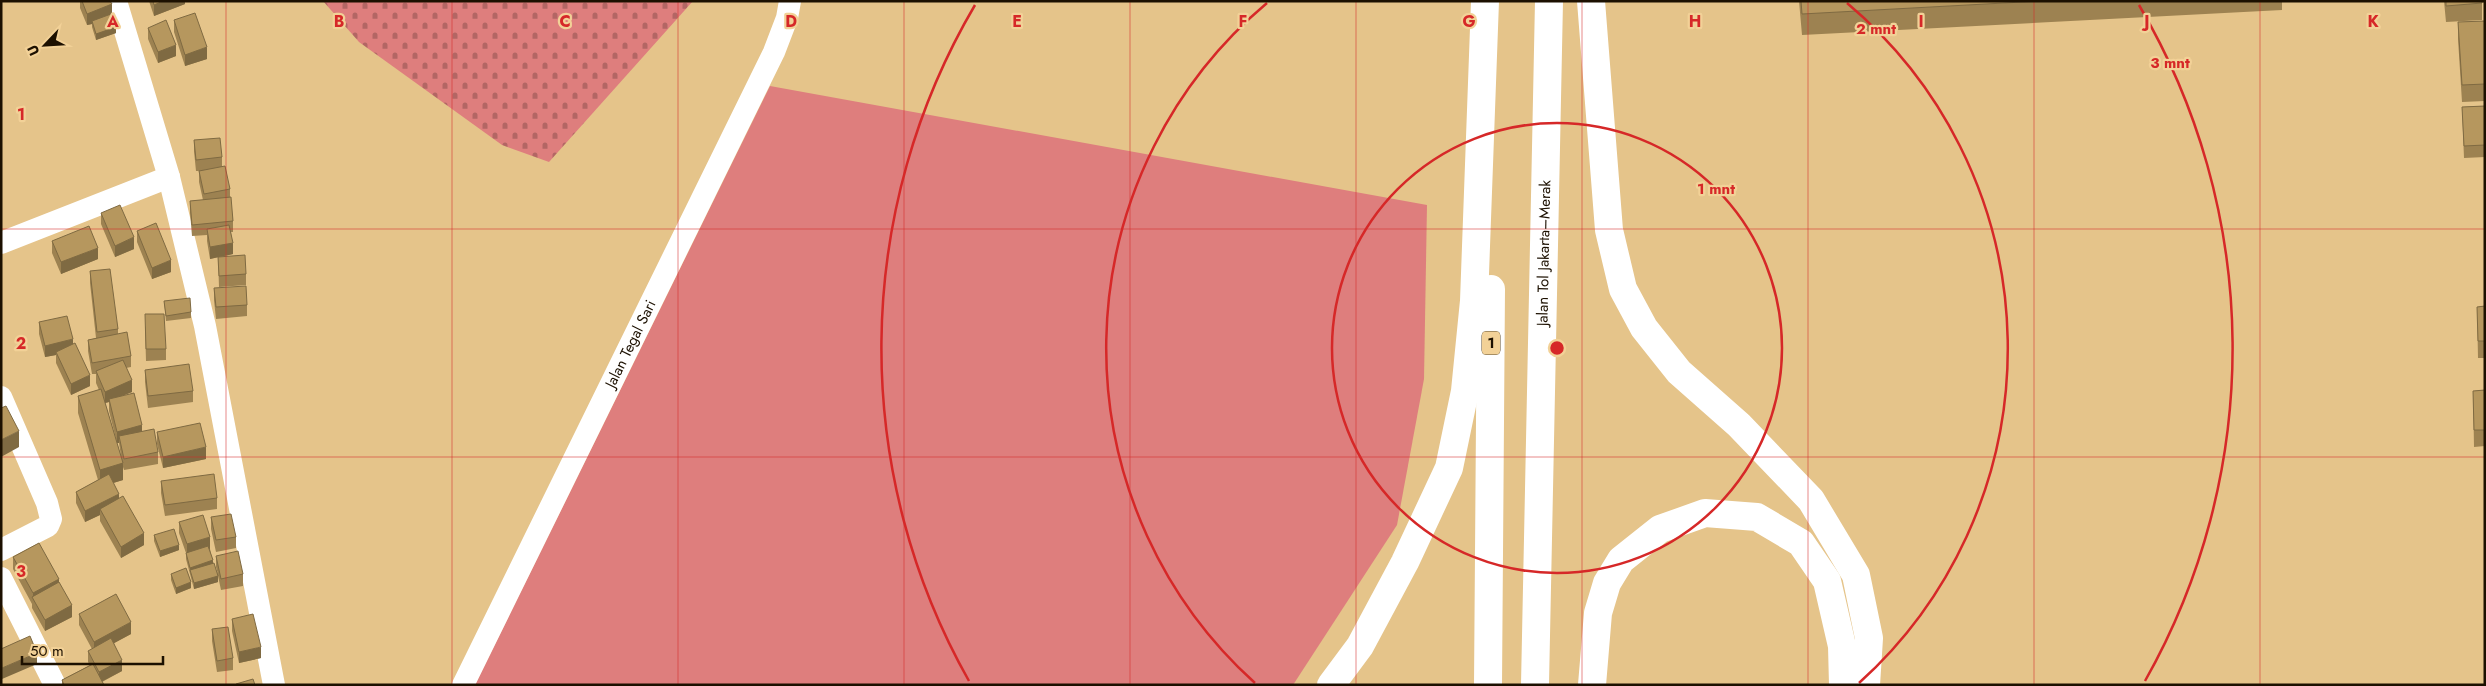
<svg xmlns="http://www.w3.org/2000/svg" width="2486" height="686" viewBox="0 0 2486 686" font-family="Jost,sans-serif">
<defs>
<pattern id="cemetery-stones" width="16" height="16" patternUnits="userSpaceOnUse" patternTransform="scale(1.25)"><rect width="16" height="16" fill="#de7e7d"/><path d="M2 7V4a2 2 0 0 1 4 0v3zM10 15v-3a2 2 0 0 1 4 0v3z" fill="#b36664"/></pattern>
</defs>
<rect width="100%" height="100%" fill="#e5c48a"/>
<path fill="#de7e7d" d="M 770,86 L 1427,205 L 1424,379 L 1397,525 L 1293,685 L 475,685 Z"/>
<path fill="url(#cemetery-stones)" d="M 323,1 L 693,1 L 549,162 L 502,145 L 359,42 Z"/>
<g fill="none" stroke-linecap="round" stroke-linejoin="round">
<g stroke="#fff" stroke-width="22">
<path d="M 116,1 L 169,177 L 205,326 L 274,685"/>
<path d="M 1,243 L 169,177"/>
<path d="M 1,397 L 47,503 L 51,519 L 48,526 L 1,550"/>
<path d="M 1,578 L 55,685"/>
<path id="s1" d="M 463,685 L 774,52 L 787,18 L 790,1"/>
</g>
<g stroke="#fff" stroke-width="28">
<path d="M 1591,1 L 1609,230 L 1623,289 L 1644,328 L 1679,372 L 1739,425 L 1811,500 L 1856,575 L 1869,638 L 1866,685"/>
<path d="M 1331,685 L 1360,646 L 1405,562 L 1449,468 L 1465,391 L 1474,301 L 1485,1"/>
<path d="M 1488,685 L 1491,289"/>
<path id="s2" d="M 1535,685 L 1549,1"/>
<path d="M 1592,685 L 1598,613 L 1607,583 L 1621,560 L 1660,529 L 1705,513 L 1757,517 L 1801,543 L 1827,581 L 1842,646 L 1843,685"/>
</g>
</g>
<path fill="#9d8251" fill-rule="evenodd" d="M 80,1 L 110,1 L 112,15 L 116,33 L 96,40 L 92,27 L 92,24 L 87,25 L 80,8 Z
M 149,1 L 185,1 L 185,4 L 154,16 Z
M 1799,1 L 2282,1 L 2282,10 L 1802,35 Z
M 2444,1 L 2482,1 L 2482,20 L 2446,22 Z
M 174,20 L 207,59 L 185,66 L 174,32 Z
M 2485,21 L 2485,101 L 2462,102 L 2458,39 L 2458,22 Z
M 148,28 L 176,56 L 158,63 L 148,39 Z
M 2485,106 L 2485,157 L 2464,158 L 2462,107 Z
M 194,140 L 222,157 L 222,166 L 230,189 L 230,197 L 233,221 L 233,232 L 231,232 L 233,254 L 221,257 L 246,274 L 246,285 L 219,287 L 218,257 L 210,259 L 207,241 L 207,235 L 192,236 L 190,212 L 190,201 L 203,200 L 199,182 L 199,171 L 196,171 L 194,151 Z
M 101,213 L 134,249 L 115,257 L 101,224 Z
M 137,231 L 171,272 L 152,279 L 137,242 Z
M 52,241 L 98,259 L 61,274 L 52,253 Z
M 90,271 L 118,329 L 118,334 L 131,356 L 131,367 L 126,368 L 132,392 L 122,396 L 142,431 L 158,452 L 158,464 L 124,470 L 123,467 L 123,480 L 113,483 L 119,499 L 144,545 L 121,558 L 100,521 L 100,515 L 85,522 L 76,503 L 76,492 L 98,480 L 78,413 L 78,396 L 99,390 L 96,383 L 96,374 L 92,374 L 88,351 L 88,340 L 96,338 L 90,283 ZM 109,402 L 109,411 L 117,443 L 119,443 L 121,456 L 105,403 Z
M 214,288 L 247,305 L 247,316 L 216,319 L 214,300 Z
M 164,301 L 191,312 L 191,318 L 166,321 Z
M 2485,306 L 2485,358 L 2478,358 L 2477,307 Z
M 39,322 L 73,344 L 90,386 L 71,395 L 56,363 L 56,355 L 45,357 L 39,334 Z
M 145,326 L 166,349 L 166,360 L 146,361 Z
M 145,370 L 193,391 L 193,402 L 148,408 L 145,382 Z
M 2485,390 L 2485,446 L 2474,447 L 2473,391 Z
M 157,432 L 206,459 L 163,468 L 157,444 Z
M 161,481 L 217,498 L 217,509 L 165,516 L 161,493 Z
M 211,517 L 236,537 L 236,548 L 216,552 L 211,529 Z
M 179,522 L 210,549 L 213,563 L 218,574 L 216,567 L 216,556 L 243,574 L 243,586 L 221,590 L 218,576 L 218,582 L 194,589 L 186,559 L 186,553 L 179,533 Z
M 154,535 L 179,550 L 160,557 L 154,541 Z
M 13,557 L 59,582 L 72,617 L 45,631 L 32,608 L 32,604 L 13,569 Z
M 171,574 L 191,588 L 176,594 L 171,580 Z
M 79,614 L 131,634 L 114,643 L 122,671 L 102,682 L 104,685 L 62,685 L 62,680 L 90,665 L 88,662 L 88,651 L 92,649 L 79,625 Z
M 232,619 L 261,658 L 239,663 L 232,631 Z
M 212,629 L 233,658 L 233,670 L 217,672 L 212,641 Z"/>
<path fill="#7f6a42" d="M 163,1 L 185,1 L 185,4 L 154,16 L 154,5 Z
M 112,4 L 112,16 L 92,21 L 92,24 L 87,25 L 87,14 Z
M 116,27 L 116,33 L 96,40 L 96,34 Z
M 176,45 L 176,56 L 158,63 L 158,52 Z
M 207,47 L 207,59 L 185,66 L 185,55 Z
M 134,237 L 134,249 L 115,257 L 115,246 Z
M 233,243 L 233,254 L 210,259 L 210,247 Z
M 98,248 L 98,259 L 61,274 L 61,262 Z
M 171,260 L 171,272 L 152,279 L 152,268 Z
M 73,339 L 73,351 L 56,352 L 56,355 L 45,357 L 45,346 Z
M 90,375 L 90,386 L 71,395 L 71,384 Z
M 132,380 L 132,392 L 109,401 L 109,399 L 109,402 L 105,403 L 105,392 Z
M 142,425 L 142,436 L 119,436 L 119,443 L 117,443 L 117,432 Z
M 19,431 L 19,447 L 1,457 L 1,440 Z
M 206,447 L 206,459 L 163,468 L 163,457 Z
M 123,463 L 123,480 L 100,487 L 100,470 Z
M 119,494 L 119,505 L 100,509 L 100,515 L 85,522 L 85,511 Z
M 144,533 L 144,545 L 121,558 L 121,547 Z
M 210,537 L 210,549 L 187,556 L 187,544 Z
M 179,545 L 179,550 L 160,557 L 160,551 Z
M 213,560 L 213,566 L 190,570 L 190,568 Z
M 218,576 L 218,582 L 194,589 L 194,583 Z
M 59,579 L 59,590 L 33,597 L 33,593 Z
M 191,582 L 191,588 L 176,594 L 176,588 Z
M 72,605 L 72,617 L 45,631 L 45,620 Z
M 131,622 L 131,634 L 94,654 L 94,642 Z
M 261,647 L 261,658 L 239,663 L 239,652 Z
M 37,653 L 37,664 L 2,679 L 2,668 Z
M 122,660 L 122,671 L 99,683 L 99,672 Z"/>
<path fill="#b6975e" stroke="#7f6a42" d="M 82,1 L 110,1 L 112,4 L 87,14 Z
M 153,1 L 163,1 L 154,5 Z
M 1801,1 L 2041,1 L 1802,14 Z
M 2446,1 L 2482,1 L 2482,3 L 2446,6 Z
M 195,13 L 207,47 L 185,55 L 174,20 Z
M 111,14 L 116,27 L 96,34 L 92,21 Z
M 166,20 L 176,45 L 158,52 L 148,28 Z
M 2485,21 L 2485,84 L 2462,85 L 2458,22 Z
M 2485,106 L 2485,145 L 2464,146 L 2462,107 Z
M 220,138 L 222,157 L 196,160 L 194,140 Z
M 225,166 L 230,189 L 204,194 L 199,171 Z
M 231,197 L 233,221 L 192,225 L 190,201 Z
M 120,205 L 134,237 L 115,246 L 101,213 Z
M 156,223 L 171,260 L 152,268 L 137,231 Z
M 229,225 L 233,243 L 210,247 L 207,229 Z
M 89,226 L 98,248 L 61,262 L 52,241 Z
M 245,255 L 246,274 L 219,276 L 218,257 Z
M 110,269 L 118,329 L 97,332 L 90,271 Z
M 246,286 L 247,305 L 216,307 L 214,288 Z
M 190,298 L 191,312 L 166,316 L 164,301 Z
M 2485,306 L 2485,341 L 2478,341 L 2477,307 Z
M 145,314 L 164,314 L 166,349 L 146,349 Z
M 67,316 L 73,339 L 45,346 L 39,322 Z
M 127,332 L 131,356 L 92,363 L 88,340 Z
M 75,343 L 90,375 L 71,384 L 56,352 Z
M 123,360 L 132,380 L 105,392 L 96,371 Z
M 189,364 L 193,391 L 148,396 L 145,370 Z
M 101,389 L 123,463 L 100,470 L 78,396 Z
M 2485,390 L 2485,430 L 2474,430 L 2473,391 Z
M 134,393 L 142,425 L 117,432 L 109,399 Z
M 6,406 L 19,431 L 1,440 L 1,408 Z
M 200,423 L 206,447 L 163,457 L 157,432 Z
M 154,429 L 158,452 L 124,459 L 119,436 Z
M 109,474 L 119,494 L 85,511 L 76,492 Z
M 214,474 L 217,498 L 165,505 L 161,481 Z
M 123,496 L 144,533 L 121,547 L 100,509 Z
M 231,514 L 236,537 L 216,540 L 211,517 Z
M 203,515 L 210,537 L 187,544 L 179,522 Z
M 174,529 L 179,545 L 160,551 L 154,535 Z
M 39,543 L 59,579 L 33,593 L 13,557 Z
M 208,546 L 213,560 L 190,568 L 186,553 Z
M 238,551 L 243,574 L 221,579 L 216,556 Z
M 214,563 L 218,576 L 194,583 L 190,570 Z
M 186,568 L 191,582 L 176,588 L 171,574 Z
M 59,582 L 72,605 L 45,620 L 32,597 Z
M 116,594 L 131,622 L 94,642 L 79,614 Z
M 253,614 L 261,647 L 239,652 L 232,619 Z
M 228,627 L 233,658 L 217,661 L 212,629 Z
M 30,636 L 37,653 L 2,668 L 1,649 Z
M 111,638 L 122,660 L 99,672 L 88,651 Z
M 93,664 L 104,685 L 64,685 L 62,680 Z
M 253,679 L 255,685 L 236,685 L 236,684 Z"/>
<path fill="none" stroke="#d62828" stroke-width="1" stroke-opacity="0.55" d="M 226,1 L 226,685M 452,1 L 452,685M 678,1 L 678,685M 904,1 L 904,685M 1130,1 L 1130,685M 1356,1 L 1356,685M 1582,1 L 1582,685M 1808,1 L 1808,685M 2034,1 L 2034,685M 2260,1 L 2260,685M 1,229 L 2485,229M 1,457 L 2485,457"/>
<g fill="none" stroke="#d62828" stroke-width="2.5">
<circle cx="1557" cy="348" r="225"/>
<path d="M1255 683A451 451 0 0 1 1267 3M1847 3A451 451 0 0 1 1859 683"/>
<path d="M969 681A676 676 0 0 1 975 5M2139 5A676 676 0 0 1 2145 681"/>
</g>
<g text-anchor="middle" stroke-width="4.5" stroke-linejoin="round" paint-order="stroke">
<rect fill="#f2d197" stroke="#5c4a2d" stroke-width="1" x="1482" y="331.5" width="18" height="23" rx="4"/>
<g font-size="14" font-weight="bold" fill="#1c1000">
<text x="1491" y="348">1</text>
</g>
<g font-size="15" fill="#1c1000" stroke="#f2d197">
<text dy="5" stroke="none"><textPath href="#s2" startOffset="432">Jalan Tol Jakarta–Merak</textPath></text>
<text dy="5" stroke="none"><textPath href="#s1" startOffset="380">Jalan Tegal Sari</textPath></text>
</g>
</g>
<g font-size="16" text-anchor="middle" font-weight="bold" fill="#d62828" stroke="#f2d197" stroke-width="4.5" stroke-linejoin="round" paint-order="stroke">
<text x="113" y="27">A</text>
<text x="339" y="27">B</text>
<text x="565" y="27">C</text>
<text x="791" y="27">D</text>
<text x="1017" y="27">E</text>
<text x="1243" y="27">F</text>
<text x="1469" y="27">G</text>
<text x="1695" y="27">H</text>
<text x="1921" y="27">I</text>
<text x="2147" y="27">J</text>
<text x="2373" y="27">K</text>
<text x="21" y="120">1</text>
<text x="21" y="349">2</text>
<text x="21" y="577">3</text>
</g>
<circle cx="1557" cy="348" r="8" fill="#d62828" stroke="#f2d197" stroke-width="2.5"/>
<g font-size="15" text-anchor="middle" font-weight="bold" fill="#d62828" stroke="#f2d197" stroke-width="4.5" stroke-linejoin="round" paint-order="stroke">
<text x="1876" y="34">2 mnt</text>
<text x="2170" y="68">3 mnt</text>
<text x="1716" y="194">1 mnt</text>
</g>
<rect width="2486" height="686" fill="none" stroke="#1c1000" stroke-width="5"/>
<g transform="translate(45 45) rotate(245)" stroke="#f2d197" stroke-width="4" paint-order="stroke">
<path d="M0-4L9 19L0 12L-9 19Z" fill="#1c1000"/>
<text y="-8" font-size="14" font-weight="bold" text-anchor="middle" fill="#1c1000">U</text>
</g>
<path d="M22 656v8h141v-8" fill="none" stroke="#1c1000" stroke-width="2.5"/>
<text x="30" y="656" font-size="15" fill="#1c1000" stroke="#f2d197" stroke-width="4" paint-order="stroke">50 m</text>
</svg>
